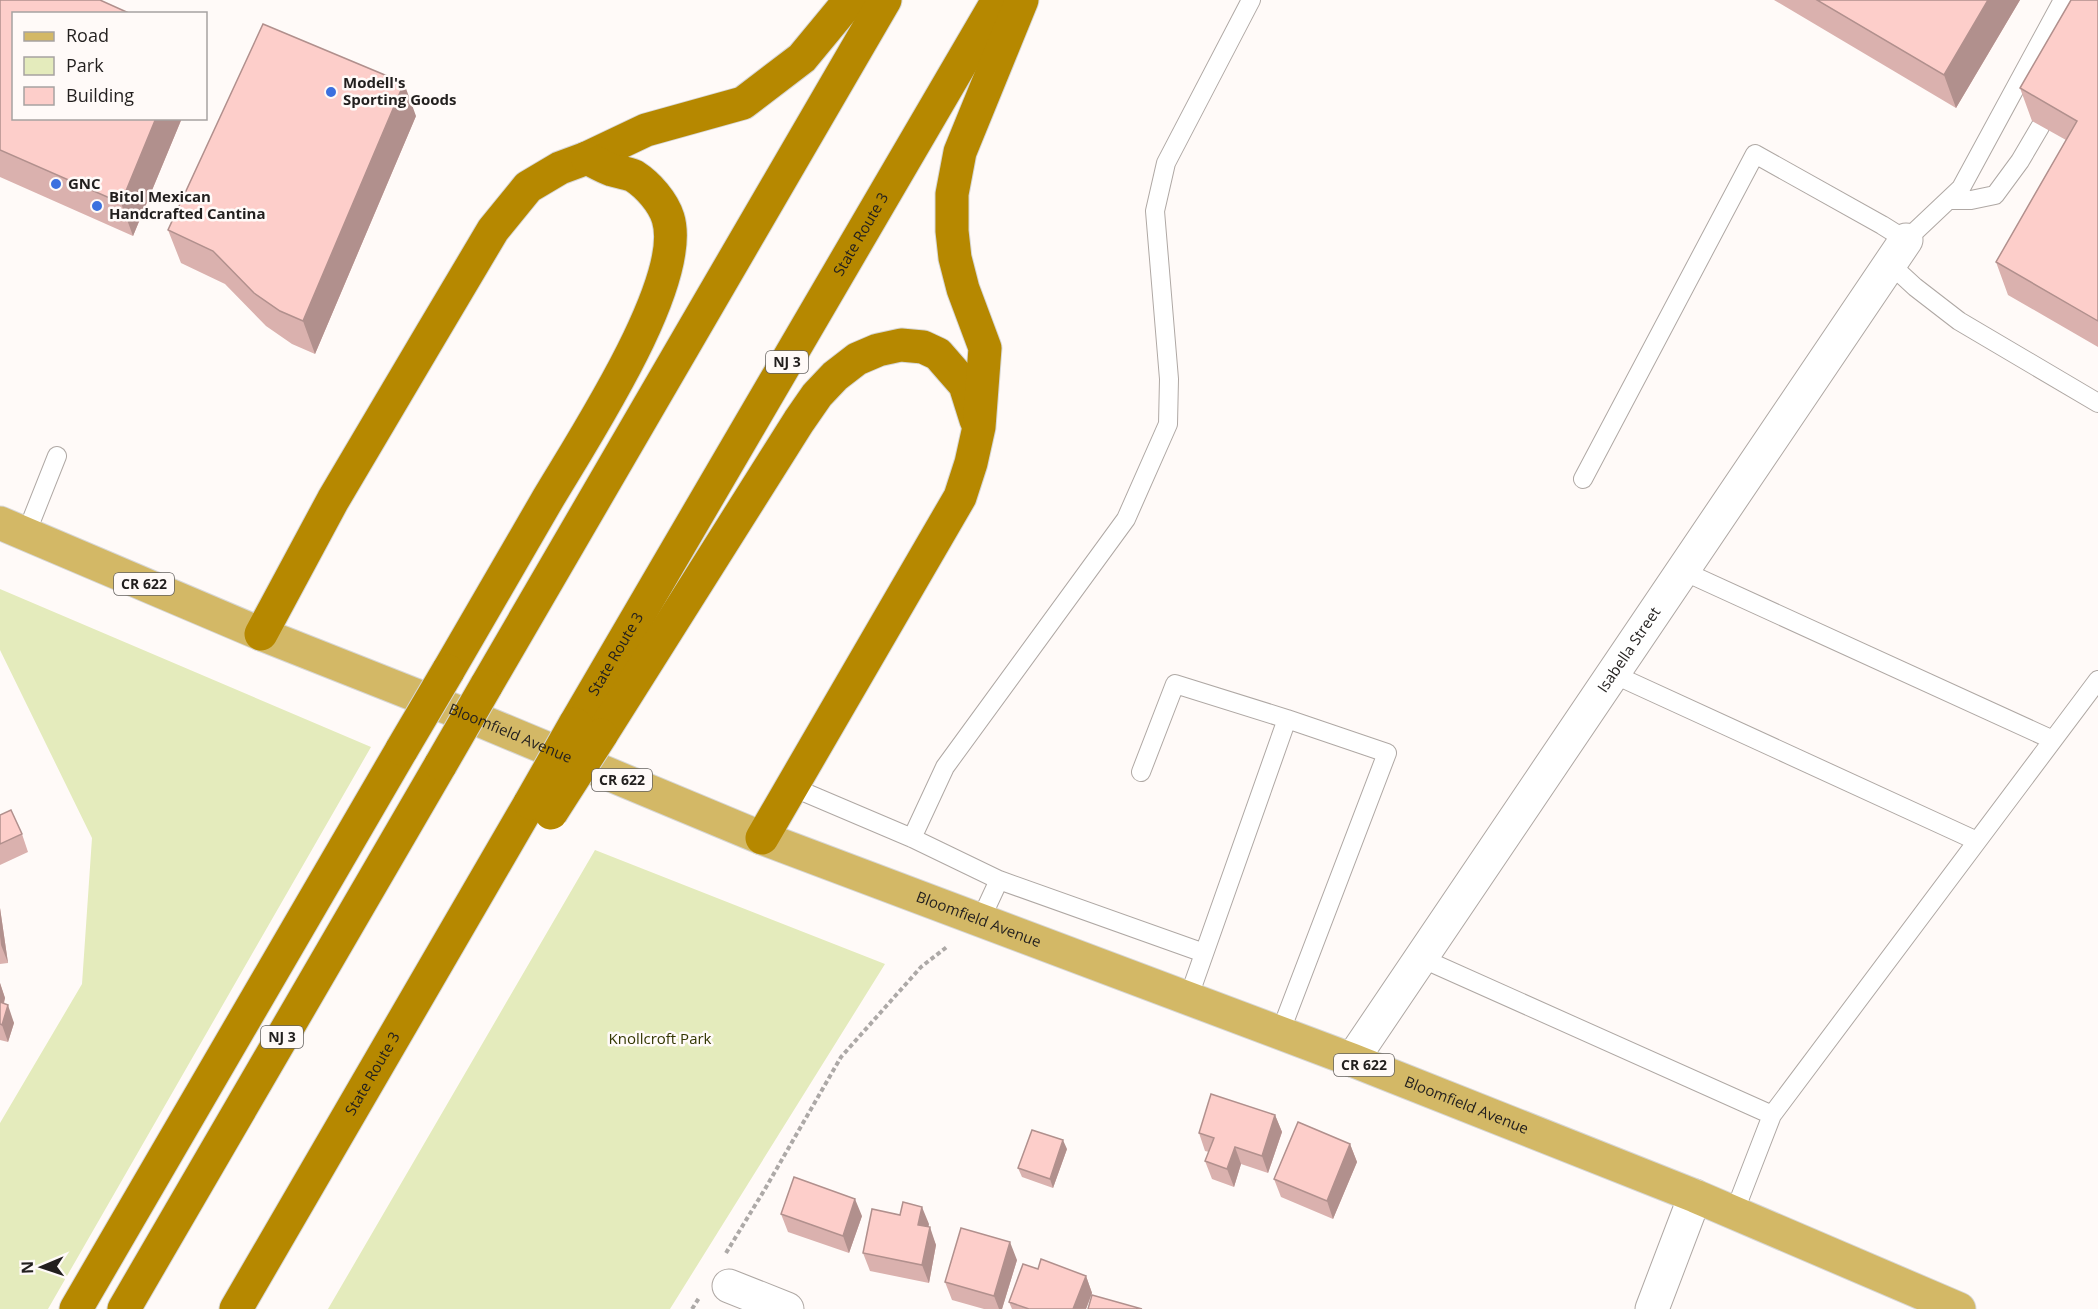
<svg xmlns="http://www.w3.org/2000/svg" width="2098" height="1309" viewBox="0 0 2098 1309" font-family="'Open Sans',sans-serif">
<rect width="100%" height="100%" fill="#fffaf8"/>
<path fill="#e4ebbc" d="M 0,589 L 371,747 L 48,1309 L 0,1309 L 0,1123 L 82,984 L 92,838 L 0,650 Z
M 595,850 L 885,964 L 670,1309 L 328,1309 Z"/>
<g fill="none" stroke-linecap="round" stroke-linejoin="round">
<g stroke="#afa8a4" stroke-width="20">
<path id="lane" d="M 1949,200 L 1971,200 L 1995,195 L 2020,161 L 2040,127
M 1890,264 L 1915,287 L 1959,321 L 2098,403
M 1583,479 L 1755,154 L 1882,225 L 1906,240 L 1961,188 L 2063,0
M 26,534 L 57,456
M 1683,571 L 2053,740
M 1613,674 L 1977,841
M 1141,772 L 1175,684 L 1287,719
M 792,787 L 912,838 L 999,880
M 912,838 L 945,767 L 1126,519 L 1168,424 L 1169,379 L 1155,211 L 1166,163 L 1251,0
M 980,921 L 999,880 L 1204,953
M 1421,958 L 1772,1115 L 1734,1213
M 1188,999 L 1287,719 L 1387,753 L 1280,1033
M 1772,1115 L 2098,680"/>
</g>
<g stroke="#afa8a4" stroke-width="35">
<g id="street">
<path id="s1" d="M 1352,1060 L 1906,240"/>
<path d="M 729,1286 L 787,1309"/>
<path d="M 1652,1309 L 1695,1196"/>
</g>
</g>
<g stroke="#d7d7d6" stroke-width="35">
<g id="primary">
<path id="s2" d="M 0,523 L 261,634 L 481,721 L 762,838 L 1352,1060 L 1695,1196 L 1959,1309"/>
</g>
</g>
<g stroke="#d7d7d6" stroke-width="35">
<g id="highway">
<path d="M 261,634 L 333,500 L 430,336 L 493,230 L 528,187 L 560,168 L 587,158 L 646,130 L 743,103 L 802,58 L 850,0"/>
<path d="M 448,671 C 481,614 514,558 546,502 C 580,444 688,282 668,218 C 663,202 648,185 634,176 C 627,173 619,172 612,170 C 603,167 595,162 587,158"/>
<path d="M 486,686 L 885,0"/>
<path id="s3" d="M 575,724 L 998,0"/>
<path d="M 601,735 L 799,421 L 817,395 L 835,376 L 857,359 L 878,350 L 901,345 L 923,347 L 938,354 L 965,385 L 976,420"/>
<path d="M 762,838 L 960,497 L 971,463 L 979,427 L 985,348 L 963,289 L 955,258 L 952,231 L 952,194 L 960,152 L 1022,0"/>
<path d="M 76,1309 L 402,749"/>
<path d="M 124,1309 L 441,764"/>
<path id="s4" d="M 236,1309 L 530,803"/>
</g>
</g>
<path stroke="#ada9a7" stroke-width="4" stroke-dasharray="4.5 3" stroke-linecap="butt" d="M 726,1253 L 765,1189 L 841,1057 L 921,967 L 948,946
M 692,1309 L 699,1298"/>
<use href="#lane" stroke="#fff" stroke-width="18"/>
<use href="#street" stroke="#fff" stroke-width="33"/>
<use href="#primary" stroke="#d3b866" stroke-width="33"/>
<use href="#highway" stroke="#b68800" stroke-width="33"/>
<g stroke="#d7d7d6" stroke-width="35" stroke-linecap="butt">
<path id="highway-bridge" d="M 402,749 L 448,671
M 441,764 L 486,686
M 530,803 L 575,724
M 551,813 L 601,735"/>
</g>
<use href="#highway-bridge" stroke="#b68800" stroke-width="33"/>
</g>
<path fill="#dab1ae" d="M 0,0 L 14,118 L 182,118 L 133,236 L 0,177 Z
M 1774,0 L 2020,0 L 1956,108 Z
M 2098,0 L 2098,347 L 2008,295 L 1996,262 L 2066,140 L 2032,121 L 2020,88 Z
M 416,116 L 315,354 L 292,344 L 266,326 L 225,284 L 181,263 L 168,230 Z
M 0,815 L 22,834 L 28,852 L 0,865 Z
M 0,908 L 8,963 L 0,964 Z
M 0,983 L 5,998 L 4,1004 L 14,1023 L 8,1042 L 0,1040 Z
M 1275,1115 L 1282,1132 L 1268,1173 L 1241,1164 L 1234,1187 L 1212,1179 L 1205,1161 L 1209,1152 L 1205,1151 L 1199,1133 Z
M 1350,1144 L 1357,1162 L 1333,1219 L 1281,1197 L 1274,1179 Z
M 1067,1149 L 1053,1188 L 1022,1177 L 1018,1168 Z
M 781,1214 L 862,1216 L 849,1253 L 788,1232 Z
M 929,1224 L 928,1227 L 936,1245 L 929,1283 L 870,1271 L 863,1253 Z
M 1017,1260 L 1002,1309 L 984,1309 L 952,1300 L 945,1282 Z
M 1038,1269 L 1086,1276 L 1092,1293 L 1086,1309 L 1012,1309 L 1009,1302 Z"/>
<path fill="#b1908d" d="M 1988,0 L 2020,0 L 1956,108 L 1944,75 Z
M 404,83 L 416,116 L 315,354 L 303,321 Z
M 156,118 L 182,118 L 133,236 L 121,203 Z
M 0,908 L 8,963 L 1,945 L 0,936 Z
M 0,983 L 5,998 L 0,1015 Z
M 8,1005 L 14,1023 L 8,1042 L 2,1025 Z
M 1275,1115 L 1282,1132 L 1268,1173 L 1262,1156 Z
M 1063,1140 L 1067,1149 L 1053,1188 L 1050,1179 Z
M 1350,1144 L 1357,1162 L 1333,1219 L 1327,1201 Z
M 1235,1147 L 1241,1164 L 1234,1187 L 1227,1169 Z
M 855,1199 L 862,1216 L 849,1253 L 843,1236 Z
M 922,1207 L 929,1224 L 925,1243 L 918,1225 Z
M 930,1227 L 936,1245 L 929,1283 L 922,1265 Z
M 1010,1242 L 1017,1260 L 1002,1309 L 999,1309 L 994,1296 Z
M 1086,1276 L 1092,1293 L 1086,1309 L 1073,1309 Z"/>
<path fill="#fdceca" stroke="#b1908d" stroke-width="1.5" d="M 0,0 L 100,0 L 131,14 L 14,14 L 14,118 L 156,118 L 121,203 L 0,150 Z
M 1817,0 L 1988,0 L 1944,75 Z
M 2071,0 L 2098,0 L 2098,321 L 1996,262 L 2077,121 L 2020,88 Z
M 263,24 L 404,83 L 303,321 L 280,311 L 254,293 L 213,251 L 168,230 Z
M 11,810 L 22,834 L 0,844 L 0,815 Z
M 0,1002 L 8,1005 L 2,1025 L 0,1024 Z
M 1211,1094 L 1275,1115 L 1262,1156 L 1235,1147 L 1227,1169 L 1205,1161 L 1214,1138 L 1199,1133 Z
M 1298,1122 L 1350,1144 L 1327,1201 L 1274,1179 Z
M 1032,1130 L 1063,1140 L 1050,1179 L 1018,1168 Z
M 794,1177 L 855,1199 L 843,1236 L 781,1214 Z
M 903,1202 L 922,1207 L 918,1225 L 930,1227 L 922,1265 L 863,1253 L 872,1209 L 900,1215 Z
M 961,1228 L 1010,1242 L 994,1296 L 945,1282 Z
M 1041,1259 L 1086,1276 L 1073,1309 L 1029,1309 L 1009,1302 L 1023,1264 L 1038,1269 Z
M 1092,1295 L 1142,1309 L 1088,1309 Z"/>
<g fill="#3b70df" stroke="#fffaf8" stroke-width="2">
<circle cx="331" cy="92" r="6"/>
<circle cx="56" cy="184" r="6"/>
<circle cx="97" cy="206" r="6"/>
</g>
<g text-anchor="middle" stroke-width="5" stroke-linejoin="round" paint-order="stroke">
<g fill="#fffaf8" stroke="#64615f" stroke-width="1.5">
<rect x="766" y="351" width="42" height="22" rx="4.5"/>
<rect x="114" y="573" width="60" height="22" rx="4.5"/>
<rect x="592" y="769" width="60" height="22" rx="4.5"/>
<rect x="261" y="1026" width="42" height="22" rx="4.5"/>
<rect x="1334" y="1054" width="60" height="22" rx="4.5"/>
</g>
<g font-size="14" font-weight="bold" fill="#221f1e">
<text x="787" y="367">NJ 3</text>
<text x="144" y="589">CR 622</text>
<text x="622" y="785">CR 622</text>
<text x="282" y="1042">NJ 3</text>
<text x="1364" y="1070">CR 622</text>
</g>
<g font-size="15" font-weight="bold" fill="#221f1e" stroke="#fffaf8" text-anchor="start">
<text x="343" y="88">Modell's<tspan x="343" dy="17">Sporting Goods</tspan></text>
<text x="68" y="189">GNC</text>
<text x="109" y="202">Bitol Mexican<tspan x="109" dy="17">Handcrafted Cantina</tspan></text>
</g>
<g font-size="15" fill="#221f1e" stroke="#fffaf8">
<text dy="5" stroke="none"><textPath href="#s3" startOffset="567">State Route 3</textPath></text>
<text dy="5" stroke="none"><textPath href="#s1" startOffset="495">Isabella Street</textPath></text>
<text dy="5" stroke="none"><textPath href="#s3" startOffset="81">State Route 3</textPath></text>
<text dy="5" stroke="none"><textPath href="#s2" startOffset="552">Bloomfield Avenue</textPath></text>
<text dy="5" stroke="none"><textPath href="#s2" startOffset="1056">Bloomfield Avenue</textPath></text>
<text dy="5" stroke="none"><textPath href="#s4" startOffset="272">State Route 3</textPath></text>
<text dy="5" stroke="none"><textPath href="#s2" startOffset="1578">Bloomfield Avenue</textPath></text>
</g>
<g font-size="15" fill="#333702" stroke="#fffaf8">
<text x="660" y="1044">Knollcroft Park</text>
</g>
</g>
<rect x="12" y="12" width="195" height="108" fill="#fffaf8" stroke="#a7a2a1" stroke-width="1.5"/>
<rect x="24" y="32" width="30" height="9" fill="#d3b866" stroke="#a7a2a1" stroke-width="1.5"/>
<text x="66" y="42" font-size="18" fill="#221f1e">Road</text>
<rect x="24" y="57" width="30" height="18" fill="#e4ebbc" stroke="#a7a2a1" stroke-width="1.5"/>
<text x="66" y="72" font-size="18" fill="#221f1e">Park</text>
<rect x="24" y="87" width="30" height="18" fill="#fdceca" stroke="#a7a2a1" stroke-width="1.5"/>
<text x="66" y="102" font-size="18" fill="#221f1e">Building</text>
<g transform="translate(42 1267) rotate(268)" stroke="#fffaf8" stroke-width="4.5" paint-order="stroke">
<path d="M0-4.5L10 22L0 15L-10 22Z" fill="#221f1e"/>
<text y="-9" font-size="16" font-weight="bold" text-anchor="middle" fill="#221f1e">N</text>
</g>
</svg>
